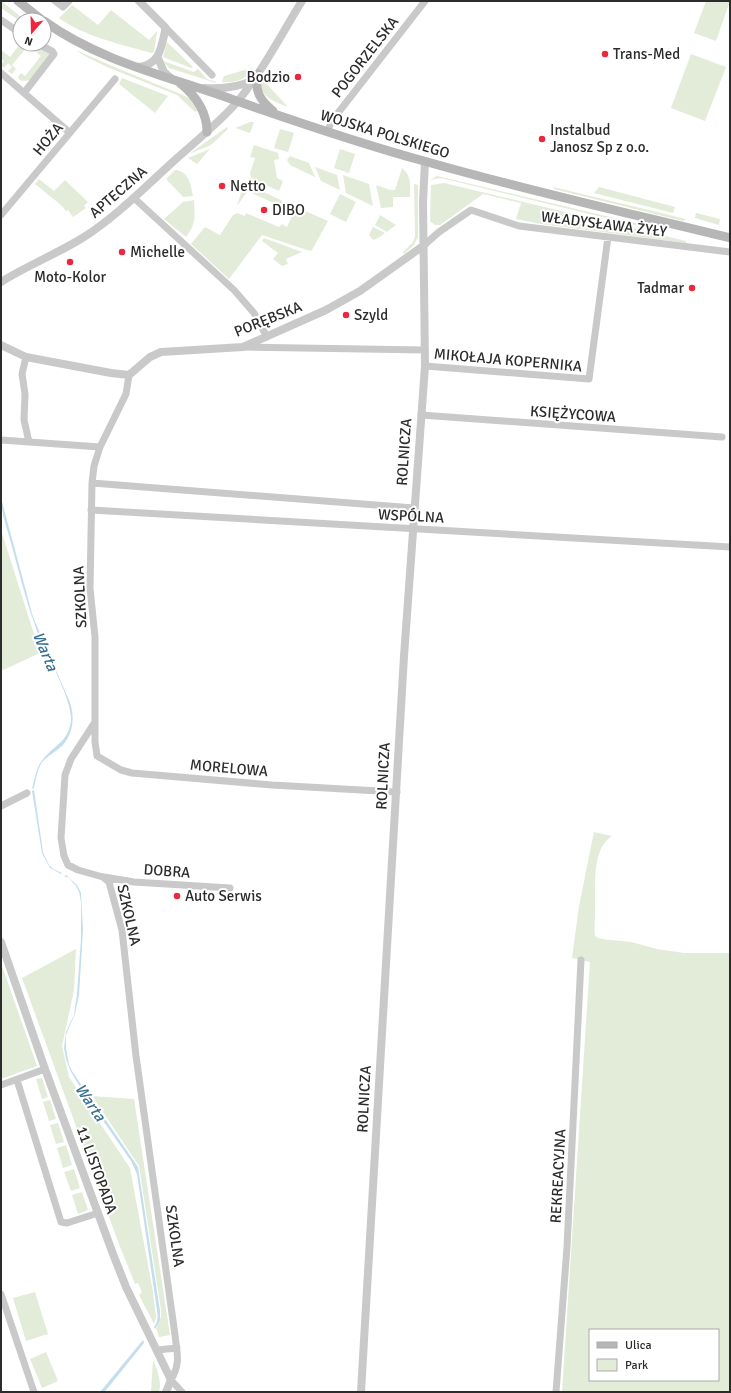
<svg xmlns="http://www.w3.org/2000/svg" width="731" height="1393" viewBox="0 0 731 1393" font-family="Signika,sans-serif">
<rect width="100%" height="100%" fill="#fff"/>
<path fill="#e3ebd9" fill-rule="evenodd" d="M 1,1 L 25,20 L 20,20 L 20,21 L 1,8 Z
M 706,1 L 730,1 L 716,41 L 694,33 Z
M 72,5 L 98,25 L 111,10 L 149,40 L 157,31 L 154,52 L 152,53 C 123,45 83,36 59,18 Z
M 167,42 L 193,67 L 191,68 L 163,57 Z
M 20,44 L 30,44 L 33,46 L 33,49 L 28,46 L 12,65 L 16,69 L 12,74 L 8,71 L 12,67 L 8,63 L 4,68 L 1,65 L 4,61 L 1,58 L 1,50 L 10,57 Z
M 40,48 L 49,52 L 50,56 L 30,80 C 26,81 19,82 18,77 L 21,73 L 25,76 L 41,56 L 37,53 L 38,50 Z
M 76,50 L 112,66 L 183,95 L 190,99 L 198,110 L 195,112 L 177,95 L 107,67 L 83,55 Z
M 691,54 L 726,67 L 705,121 L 671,108 Z
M 163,61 L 194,72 L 198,69 L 207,79 L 216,82 L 216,83 L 169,68 Z
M 252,68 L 253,70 C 245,80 234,83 222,82 L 224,76 Z
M 122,78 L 168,96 L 155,113 L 119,84 Z
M 263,80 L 288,107 C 277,103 256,96 263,80 Z
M 250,122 L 254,122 L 250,133 L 235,128 Z
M 227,127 L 228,129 L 211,145 L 189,154 Z
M 280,129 L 294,133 L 288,152 L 274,148 Z
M 254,145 L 278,153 L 279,159 L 274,160 L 277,178 L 283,181 L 279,191 L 251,178 L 250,173 L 255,158 L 250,157 Z
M 210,149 L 197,164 L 188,158 Z
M 340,149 L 355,154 L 349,173 L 334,168 Z
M 290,156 L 309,163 L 315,177 L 290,165 L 287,160 Z
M 315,167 L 337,175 L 340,190 L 321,181 Z
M 402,168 C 412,176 410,186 410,197 L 393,197 L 393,207 L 381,208 L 376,185 L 390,190 L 395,190 Z
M 175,170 C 189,171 191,185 193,196 L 183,197 L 166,179 Z
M 343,175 L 369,184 L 373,206 L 346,193 Z
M 437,176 L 656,228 L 668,233 L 441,178 L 430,180 Z
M 39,179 L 54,191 L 65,180 L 88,202 L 84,206 L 86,208 L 73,217 L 68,210 L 66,211 L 61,205 L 35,184 Z
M 244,183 L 281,200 L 283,204 L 282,207 L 250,192 L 247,192 L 237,206 Z
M 444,183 L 686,241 L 686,243 L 541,224 L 516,219 L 521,203 L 483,194 L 440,225 L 435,225 L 430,221 L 431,185 Z
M 414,184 L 418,185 L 418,237 L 414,245 L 404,254 L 403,252 L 413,242 L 415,236 Z
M 553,187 L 686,219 L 683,221 L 554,189 Z
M 599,187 L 675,207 L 673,213 L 594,193 Z
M 340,194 L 356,202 L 346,222 L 330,214 Z
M 194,200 C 195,217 196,224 186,237 L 164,219 L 183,202 Z
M 294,206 L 328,221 L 312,250 L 310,251 L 262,235 L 229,279 L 191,244 L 205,227 L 220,235 L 233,215 L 237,213 L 245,216 L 246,213 L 279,227 L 282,224 L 287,227 L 294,212 L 289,210 Z
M 696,213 L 720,219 L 719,225 L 695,218 Z
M 380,215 L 396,225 L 387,232 L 375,225 Z
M 373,227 L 385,233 L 378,238 L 373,240 L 369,235 Z
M 264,238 L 302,252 L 286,259 L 288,264 L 282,266 L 273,259 L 278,253 L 262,241 Z
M 1,530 L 40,653 L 1,671 Z
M 594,832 L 612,836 C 590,850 596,892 595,915 C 595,922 594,929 595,936 L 601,939 L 631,942 L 657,949 L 684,953 L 730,953 L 730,1392 L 562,1392 L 590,962 L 572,958 L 579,906 ZM 590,1330 L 718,1330 L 718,1380 L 590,1380 Z
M 76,949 L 74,990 L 62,1046 L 69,1077 L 130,1168 L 153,1292 L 156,1317 L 154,1324 L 139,1295 L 142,1292 L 138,1283 L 135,1284 L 119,1244 L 22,978 Z
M 1,963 L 37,1066 L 1,1079 Z
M 42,1078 L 48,1097 L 42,1099 L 36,1079 Z
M 92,1096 L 134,1099 L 170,1335 L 159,1337 L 156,1328 L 161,1317 L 161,1310 L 139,1166 Z
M 50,1100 L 56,1119 L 49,1121 L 43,1102 Z
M 58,1123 L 64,1142 L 56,1144 L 50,1125 Z
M 66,1145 L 72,1165 L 63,1168 L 57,1148 Z
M 74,1169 L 80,1188 L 71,1191 L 64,1172 Z
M 82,1192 L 88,1210 L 78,1214 L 72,1195 Z
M 35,1292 L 48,1334 L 26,1341 L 13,1298 Z
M 46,1352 L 58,1381 L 42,1388 L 30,1359 Z
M 153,1360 C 157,1369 162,1381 159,1392 L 151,1392 Z"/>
<path fill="#c4deec" d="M 1,498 L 33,617 L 69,700 C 75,715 74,732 63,745 C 57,751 49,755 43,761 C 37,769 36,779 34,788 L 32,789 C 35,778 36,767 44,758 C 56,744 69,741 71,720 C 72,701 50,660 41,641 C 28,609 20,576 11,543 C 7,528 1,513 1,498 Z
M 34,790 L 43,852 L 49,865 L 53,869 L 62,873 L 61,874 L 50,868 L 42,853 L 32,791 Z
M 66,875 L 77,885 L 81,893 L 83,930 L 79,995 L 75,1014 L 66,1035 L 66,1048 L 69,1065 L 72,1071 L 86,1092 L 84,1094 L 70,1070 L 66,1059 L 64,1048 L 66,1032 L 74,1015 L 77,994 L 81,939 L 81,902 L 79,892 L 76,886 L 69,878 L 64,876 Z
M 88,1094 L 138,1167 L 160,1311 L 160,1320 L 155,1329 L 154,1327 C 158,1322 158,1316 157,1310 L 137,1174 L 131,1161 L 97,1112 L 93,1108 L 91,1108 L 91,1105 L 85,1096 Z
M 143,1340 L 144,1343 L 107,1389 L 104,1392 L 100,1392 Z"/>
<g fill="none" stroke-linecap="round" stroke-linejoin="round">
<path stroke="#c9c9c9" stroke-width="7" d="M 55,1 L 63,7 L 69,1
M 1,20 L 20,33
M 165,27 L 212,75
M 1,73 L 70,133
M 24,93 L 54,54 L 52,51 L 38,44
M 328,131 L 331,122 L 425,1
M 134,198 L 234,290 L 254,313 L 267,337
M 1,215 L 115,79
M 423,246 L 439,232 L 471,210 L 519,226 L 730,252
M 243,347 L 425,350
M 26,357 L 22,374 L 25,394 L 24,420 L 29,442
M 425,366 L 589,379 L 608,237
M 129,375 L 126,394 L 100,447 L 94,466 L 92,483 L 90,588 L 95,637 L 95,742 L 97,756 L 121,770 L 132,773 L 272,785 L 397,792
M 421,415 L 722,437
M 1,440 L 100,447
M 92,483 L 414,508
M 91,510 L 730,547
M 95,722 L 71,759 L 65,775 L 61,838 L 64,856 L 68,865 L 78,870 L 103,877 L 109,882 L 122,930 L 136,1056 L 175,1335 C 177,1354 181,1362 171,1380 L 182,1392
M 1,806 L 27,793
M 104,877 L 134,882 L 230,888
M 17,1080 L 61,1222 L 67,1223 L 98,1213
M 1,1085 L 45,1069
M 1,1294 L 34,1392
M 157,1350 L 177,1348
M 556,1392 L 567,1247 L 581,960"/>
<path stroke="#c9c9c9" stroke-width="8" d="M 158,58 L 164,72 L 171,78
M 137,67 C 159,66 161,49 165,31 L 165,27 L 139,1
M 204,88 C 221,89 238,88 253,80
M 1,282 C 28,265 57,254 84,237 C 118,215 146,186 176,159 C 197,140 220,122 238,101 C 263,70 281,35 302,1
M 1,345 L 26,357 L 111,373 L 129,375 L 150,357 L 161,352 L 243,347 L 326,310 L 360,291 L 423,246
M 1,942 L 45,1069 L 113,1254 L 126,1287 L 171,1380 L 166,1392
M 361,1392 L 404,656 L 425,366 L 423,202 L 425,161"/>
<path stroke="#b6b6b6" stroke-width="9" d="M 18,1 L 42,20
M 44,21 C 95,58 158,74 217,94 C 285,118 354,142 424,161 C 525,190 628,213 730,238
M 258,74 C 254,91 260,100 273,111
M 180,83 C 196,96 207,111 207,132"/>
</g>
<g fill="#eb273d" stroke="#fff" stroke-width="1.5">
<circle cx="605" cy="54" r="4"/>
<circle cx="298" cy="77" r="4"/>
<circle cx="542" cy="139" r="4"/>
<circle cx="222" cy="186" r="4"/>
<circle cx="264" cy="210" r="4"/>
<circle cx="122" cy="252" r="4"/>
<circle cx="70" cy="262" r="4"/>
<circle cx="692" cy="288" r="4"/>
<circle cx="346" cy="315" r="4"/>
<circle cx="177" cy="896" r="4"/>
</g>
<g text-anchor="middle" stroke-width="4" stroke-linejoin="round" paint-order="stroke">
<g font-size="15" fill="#2c2c2c" stroke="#fff" text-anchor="start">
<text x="613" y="59">Trans-Med</text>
<text x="290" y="82" text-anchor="end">Bodzio</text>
<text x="550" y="135">Instalbud<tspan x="550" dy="17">Janosz Sp z o.o.</tspan></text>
<text x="230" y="191">Netto</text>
<text x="272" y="215">DIBO</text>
<text x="130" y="257">Michelle</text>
<text x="70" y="282" text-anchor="middle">Moto-Kolor</text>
<text x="684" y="293" text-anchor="end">Tadmar</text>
<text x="354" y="320">Szyld</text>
<text x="185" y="901">Auto Serwis</text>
</g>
<g font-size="15" fill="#2c2c2c" stroke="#fff">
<text transform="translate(365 57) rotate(-52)" y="5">POGORZELSKA</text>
<text transform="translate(385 134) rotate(17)" y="5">WOJSKA POLSKIEGO</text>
<text transform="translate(48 139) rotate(-50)" y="5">HOŻA</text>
<text transform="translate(118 192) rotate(-41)" y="5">APTECZNA</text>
<text transform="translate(604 224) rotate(7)" y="5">WŁADYSŁAWA ŻYŁY</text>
<text transform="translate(268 319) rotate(-22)" y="5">PORĘBSKA</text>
<text transform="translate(508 360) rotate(5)" y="5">MIKOŁAJA KOPERNIKA</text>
<text transform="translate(573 414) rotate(4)" y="5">KSIĘŻYCOWA</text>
<text transform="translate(404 452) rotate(-86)" y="5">ROLNICZA</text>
<text transform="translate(411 516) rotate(3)" y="5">WSPÓLNA</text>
<text transform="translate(80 597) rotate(-93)" y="5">SZKOLNA</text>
<text transform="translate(229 768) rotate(5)" y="5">MORELOWA</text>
<text transform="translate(383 776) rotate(-87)" y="5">ROLNICZA</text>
<text transform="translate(167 871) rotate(4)" y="5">DOBRA</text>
<text transform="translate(129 915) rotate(77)" y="5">SZKOLNA</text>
<text transform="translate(364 1099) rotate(-87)" y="5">ROLNICZA</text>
<text transform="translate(97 1170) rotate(70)" y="5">11 LISTOPADA</text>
<text transform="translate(558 1176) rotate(-87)" y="5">REKREACYJNA</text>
<text transform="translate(175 1236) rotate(82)" y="5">SZKOLNA</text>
</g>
<g font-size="16" font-style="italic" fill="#387190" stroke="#fff">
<text transform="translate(46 651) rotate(67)" y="6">Warta</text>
<text transform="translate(91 1102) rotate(56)" y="6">Warta</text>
</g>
</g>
<rect width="731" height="1393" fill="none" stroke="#2c2c2c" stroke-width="4"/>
<rect x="589" y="1329" width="130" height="52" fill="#ffffff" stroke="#ababab"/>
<rect x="597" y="1342" width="20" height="6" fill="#b6b6b6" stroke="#ababab"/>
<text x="625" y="1349" font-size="12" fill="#2c2c2c">Ulica</text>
<rect x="597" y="1359" width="20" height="12" fill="#e3ebd9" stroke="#ababab"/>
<text x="625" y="1369" font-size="12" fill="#2c2c2c">Park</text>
<g transform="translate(32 32) rotate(200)"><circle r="19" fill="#ffffff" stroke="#ababab"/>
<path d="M0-3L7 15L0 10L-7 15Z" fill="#eb273d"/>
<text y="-6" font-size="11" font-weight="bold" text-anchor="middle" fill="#2c2c2c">N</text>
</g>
</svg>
